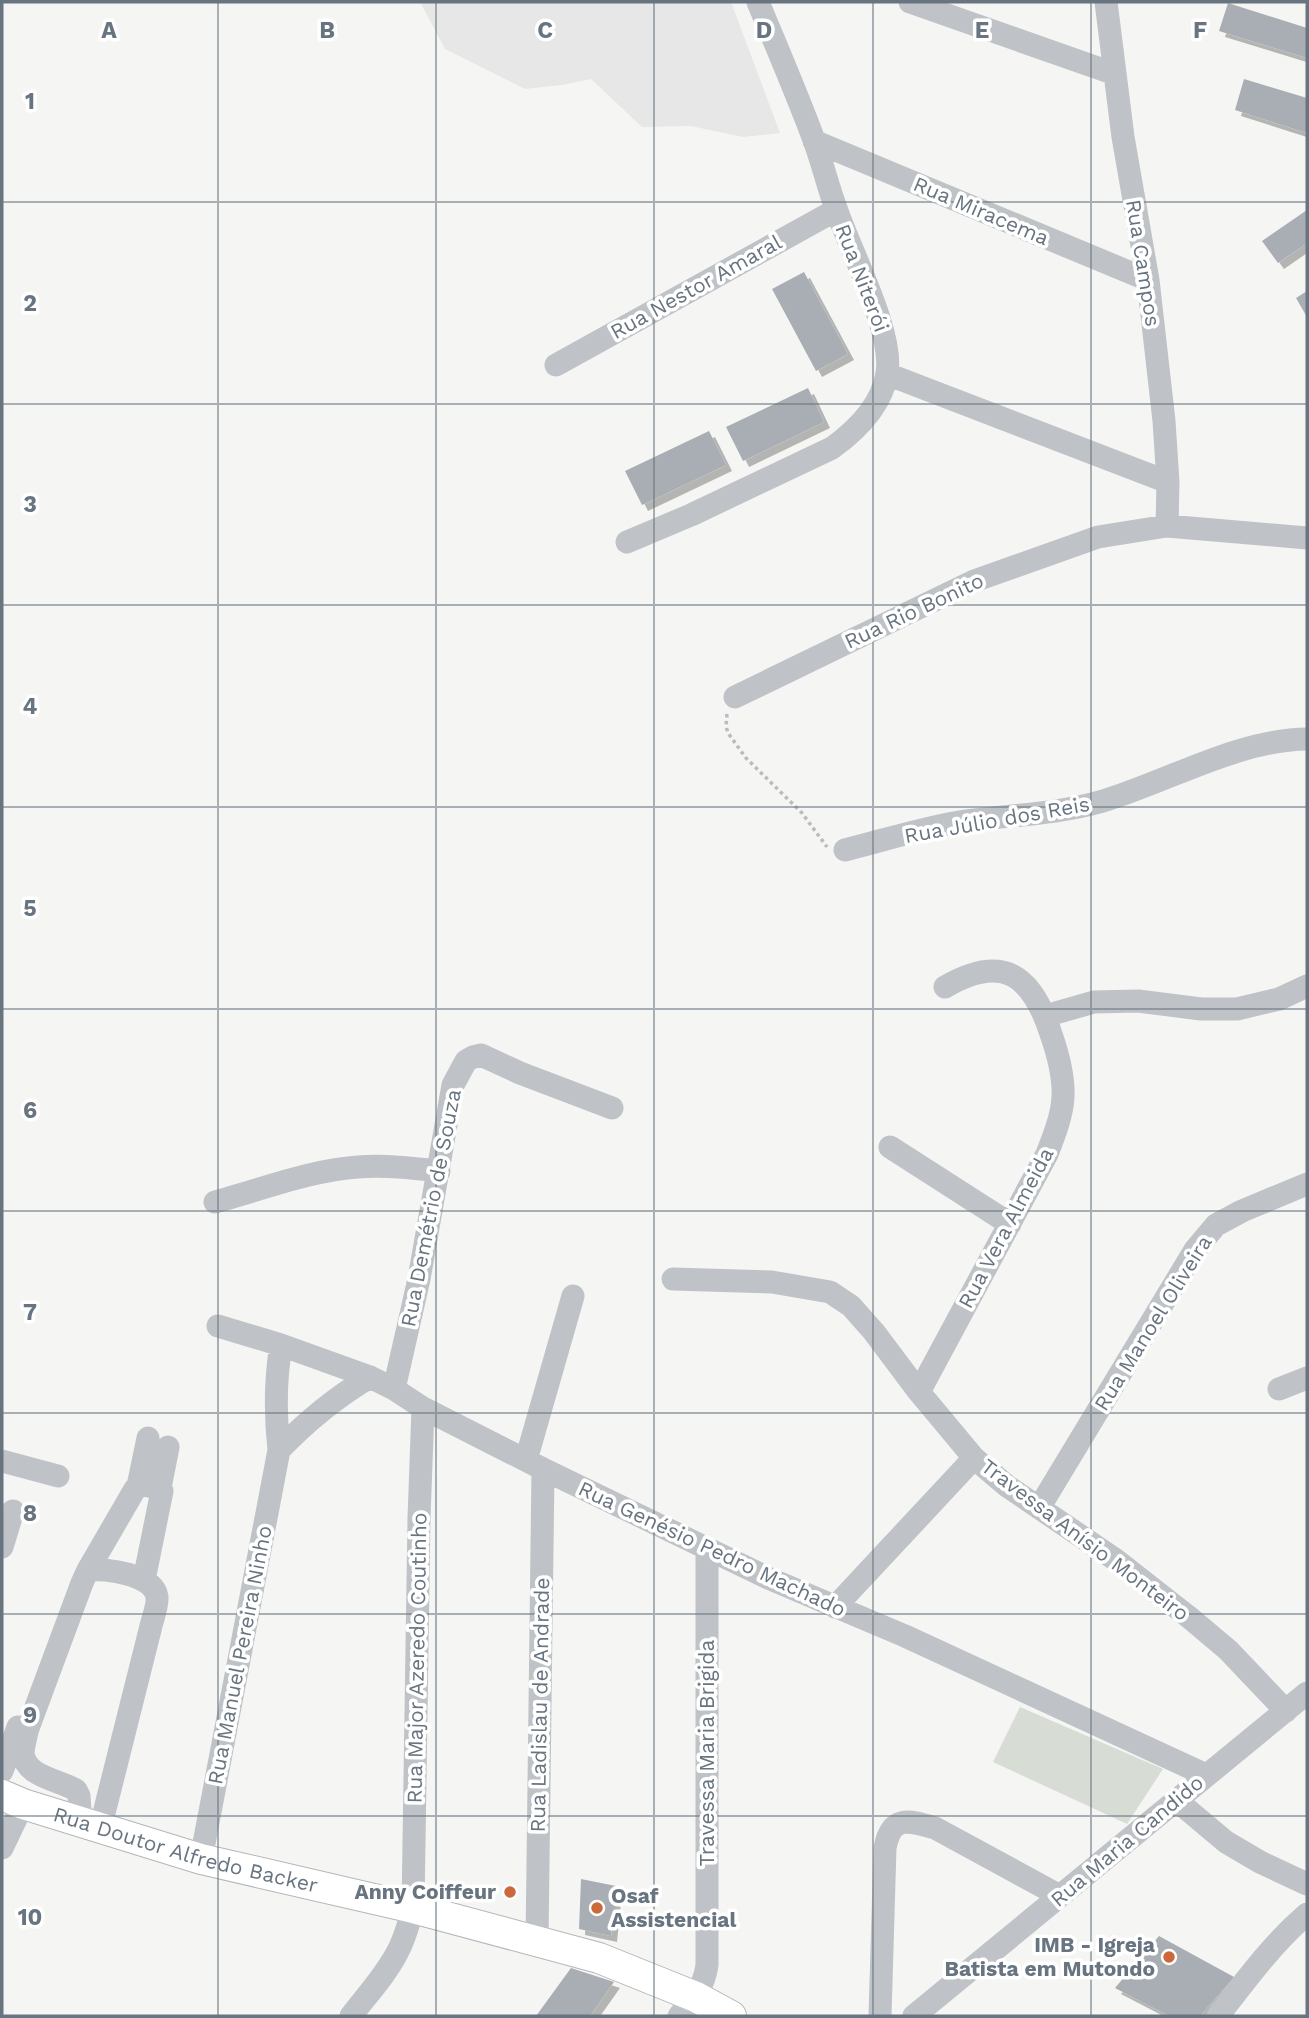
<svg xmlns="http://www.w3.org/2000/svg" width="1309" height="2018" viewBox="0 0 1309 2018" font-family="'Work Sans',sans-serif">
<defs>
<filter id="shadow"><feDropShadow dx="6" dy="6" stdDeviation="0" flood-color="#0004"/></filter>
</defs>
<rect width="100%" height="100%" fill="#f5f6f3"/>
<path fill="#e6e7e6" d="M 420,2 L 731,2 L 780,133 L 743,137 L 691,126 L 642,127 L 591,79 L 562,85 L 525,89 L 445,49 Z"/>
<path fill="#d7dcd4" d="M 1020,1707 L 1163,1769 L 1127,1824 L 993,1762 Z"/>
<path fill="#a8aeb4" filter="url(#shadow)" d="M 1228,3 L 1307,28 L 1307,58 L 1219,31 Z
M 1244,79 L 1307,98 L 1307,133 L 1235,110 Z
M 1307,210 L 1307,243 L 1278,263 L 1262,241 Z
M 804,272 L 848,354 L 816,371 L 772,289 Z
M 1307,291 L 1307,317 L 1296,298 Z
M 808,388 L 824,422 L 743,461 L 726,427 Z
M 709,431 L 726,465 L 642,505 L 625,471 Z
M 581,1879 L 616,1886 L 611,1936 L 579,1929 Z
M 1159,1936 L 1234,1977 L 1200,2016 L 1169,2016 L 1115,1988 Z
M 571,1968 L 614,1982 L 590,2016 L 536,2016 Z"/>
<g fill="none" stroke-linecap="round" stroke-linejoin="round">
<g stroke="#b3b6ba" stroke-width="32">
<g id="major">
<path id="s1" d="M 2,1795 L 23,1804 L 201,1859 L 413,1908 L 599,1958 L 696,1997 L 731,2016"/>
</g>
</g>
<path stroke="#b9bbbe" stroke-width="3.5" stroke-dasharray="3.5 3.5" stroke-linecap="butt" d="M 727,714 L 726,726 L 728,733 L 746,758 L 802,813 L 827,847"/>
<path stroke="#bfc2c6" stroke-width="23" d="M 910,2 L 1115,74
M 1106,2 L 1123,137 L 1148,280 L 1164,421 L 1168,482 L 1167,526
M 814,141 L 1148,280
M 556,365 L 836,210
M 887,374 L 1168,482
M 627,542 L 691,515 L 832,448 C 857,430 882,405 887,373 C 894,333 851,252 837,211 C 828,188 823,164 814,140 C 797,94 777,48 758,2
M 735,697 L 974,581 L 1098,537 L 1167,526 L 1307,538
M 845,850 C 885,840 925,827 965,821 C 1012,815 1058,814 1103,801 C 1169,781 1237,740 1307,739
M 1045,1016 L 1094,1002 L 1138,1001 L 1201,1009 L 1237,1009 L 1279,999 L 1307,986
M 890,1147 L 1010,1224
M 215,1202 C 260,1190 311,1170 358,1167 C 385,1165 412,1168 439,1171
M 673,1279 L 772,1282 L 830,1292 L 851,1306 L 874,1332 L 919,1392 L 974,1458 L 1007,1486 L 1116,1560 L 1190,1618 L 1228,1650 L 1286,1711
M 218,1326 L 281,1345 L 370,1377 L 394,1389 L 423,1408 L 543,1469 L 768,1578 L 905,1636 L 1206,1775
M 394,1389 L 419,1279 L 453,1085 L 466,1061 L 473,1057 L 481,1055 L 520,1073 L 612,1108
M 1279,1389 L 1307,1378
M 919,1392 L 1047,1154 C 1054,1136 1062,1116 1063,1097 C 1064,1076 1058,1054 1051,1034 C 1032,975 1003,953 945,987
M 279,1450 C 306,1422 336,1397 370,1377
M 526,1460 L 573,1296
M 2,1461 L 58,1476
M 138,1486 L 148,1438
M 160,1488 L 168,1447
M 1039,1508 L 1195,1250 L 1216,1225 L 1242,1211 L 1307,1184
M 2,1547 L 13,1511
M 88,1570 L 135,1489 L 142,1485 L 160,1488 L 162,1491 L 144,1580
M 835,1607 L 974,1458
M 2,1771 L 18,1727
M 1176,1800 L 1226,1842 L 1260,1862 L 1307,1884
M 81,1823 L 79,1796 L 76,1790 C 60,1780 25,1777 23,1753 C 23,1747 26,1738 27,1731 L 82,1583 L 88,1570 C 105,1568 154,1574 157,1597 C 158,1606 152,1620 150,1630 L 100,1829
M 2,1848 L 23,1804
M 201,1859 L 279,1450 C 275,1414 275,1381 281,1345
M 537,1942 L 543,1469
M 351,2016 C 367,1995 386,1975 398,1951 C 405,1938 409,1923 413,1908 L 419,1518 L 423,1408
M 679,2016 C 693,2000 704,1987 707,1965 L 707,1549
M 880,2016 L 885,1848 C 891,1815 908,1820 935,1828 L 1060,1896
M 914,2016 L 1307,1693
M 1218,2016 C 1246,1980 1272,1944 1307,1914"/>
<use href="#major" stroke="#fff" stroke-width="30"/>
</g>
<path fill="none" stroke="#687480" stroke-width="2" stroke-opacity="0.55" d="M 218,2 L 218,2016M 436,2 L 436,2016M 654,2 L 654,2016M 873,2 L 873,2016M 1091,2 L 1091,2016M 2,202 L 1307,202M 2,404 L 1307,404M 2,605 L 1307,605M 2,807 L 1307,807M 2,1009 L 1307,1009M 2,1211 L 1307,1211M 2,1413 L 1307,1413M 2,1614 L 1307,1614M 2,1816 L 1307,1816"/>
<g fill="#cc693c" stroke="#fff" stroke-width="2.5">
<circle cx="510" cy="1892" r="7"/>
<circle cx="597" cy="1908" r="7"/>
<circle cx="1169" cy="1957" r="7"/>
</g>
<g text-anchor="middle" stroke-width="7" stroke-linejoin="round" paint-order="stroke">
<g font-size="21" fill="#687480" stroke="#fff">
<text transform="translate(981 211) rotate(23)" y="7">Rua Miracema</text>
<text transform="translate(1143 263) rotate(81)" y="7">Rua Campos</text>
<text transform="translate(862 278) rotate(69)" y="7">Rua Niterói</text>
<text transform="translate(696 287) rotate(-29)" y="7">Rua Nestor Amaral</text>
<text transform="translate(914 611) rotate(-25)" y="7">Rua Rio Bonito</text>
<text transform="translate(997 820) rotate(-10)" y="7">Rua Júlio dos Reis</text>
<text transform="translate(431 1208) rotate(-79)" y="7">Rua Demétrio de Souza</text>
<text transform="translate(1006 1228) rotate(-62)" y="7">Rua Vera Almeida</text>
<text transform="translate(1153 1323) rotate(-58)" y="7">Rua Manoel Oliveira</text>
<text transform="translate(1085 1540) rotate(37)" y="7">Travessa Anísio Monteiro</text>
<text transform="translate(712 1549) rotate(25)" y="7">Rua Genésio Pedro Machado</text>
<text transform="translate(240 1655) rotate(-79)" y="7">Rua Manuel Pereira Ninho</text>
<text transform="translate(417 1658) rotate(-89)" y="7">Rua Major Azeredo Coutinho</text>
<text transform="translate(540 1705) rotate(-89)" y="7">Rua Ladislau de Andrade</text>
<text transform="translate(707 1753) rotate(-90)" y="7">Travessa Maria Brigida</text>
<text transform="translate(1127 1841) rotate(-40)" y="7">Rua Maria Candido</text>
<text dy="7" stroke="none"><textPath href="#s1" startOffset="192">Rua Doutor Alfredo Backer</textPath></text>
</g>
<g font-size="21" font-weight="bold" fill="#687480" stroke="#fff" text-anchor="end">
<text x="496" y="1899">Anny Coiffeur</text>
<text x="611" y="1903" text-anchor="start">Osaf<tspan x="611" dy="24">Assistencial</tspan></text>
<text x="1155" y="1952">IMB - Igreja<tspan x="1155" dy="24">Batista em Mutondo</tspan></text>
</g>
</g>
<g font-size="23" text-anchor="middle" font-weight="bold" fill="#687480" stroke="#fff" stroke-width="7" stroke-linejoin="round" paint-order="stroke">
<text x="109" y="38">A</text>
<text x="327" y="38">B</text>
<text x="545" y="38">C</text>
<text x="764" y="38">D</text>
<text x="982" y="38">E</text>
<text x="1200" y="38">F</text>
<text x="30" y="109">1</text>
<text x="30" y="311">2</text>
<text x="30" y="512">3</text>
<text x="30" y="714">4</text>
<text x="30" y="916">5</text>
<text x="30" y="1118">6</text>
<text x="30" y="1320">7</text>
<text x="30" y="1521">8</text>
<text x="30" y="1723">9</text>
<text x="30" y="1925">10</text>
</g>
<rect width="1309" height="2018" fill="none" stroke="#687480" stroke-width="7"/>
</svg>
